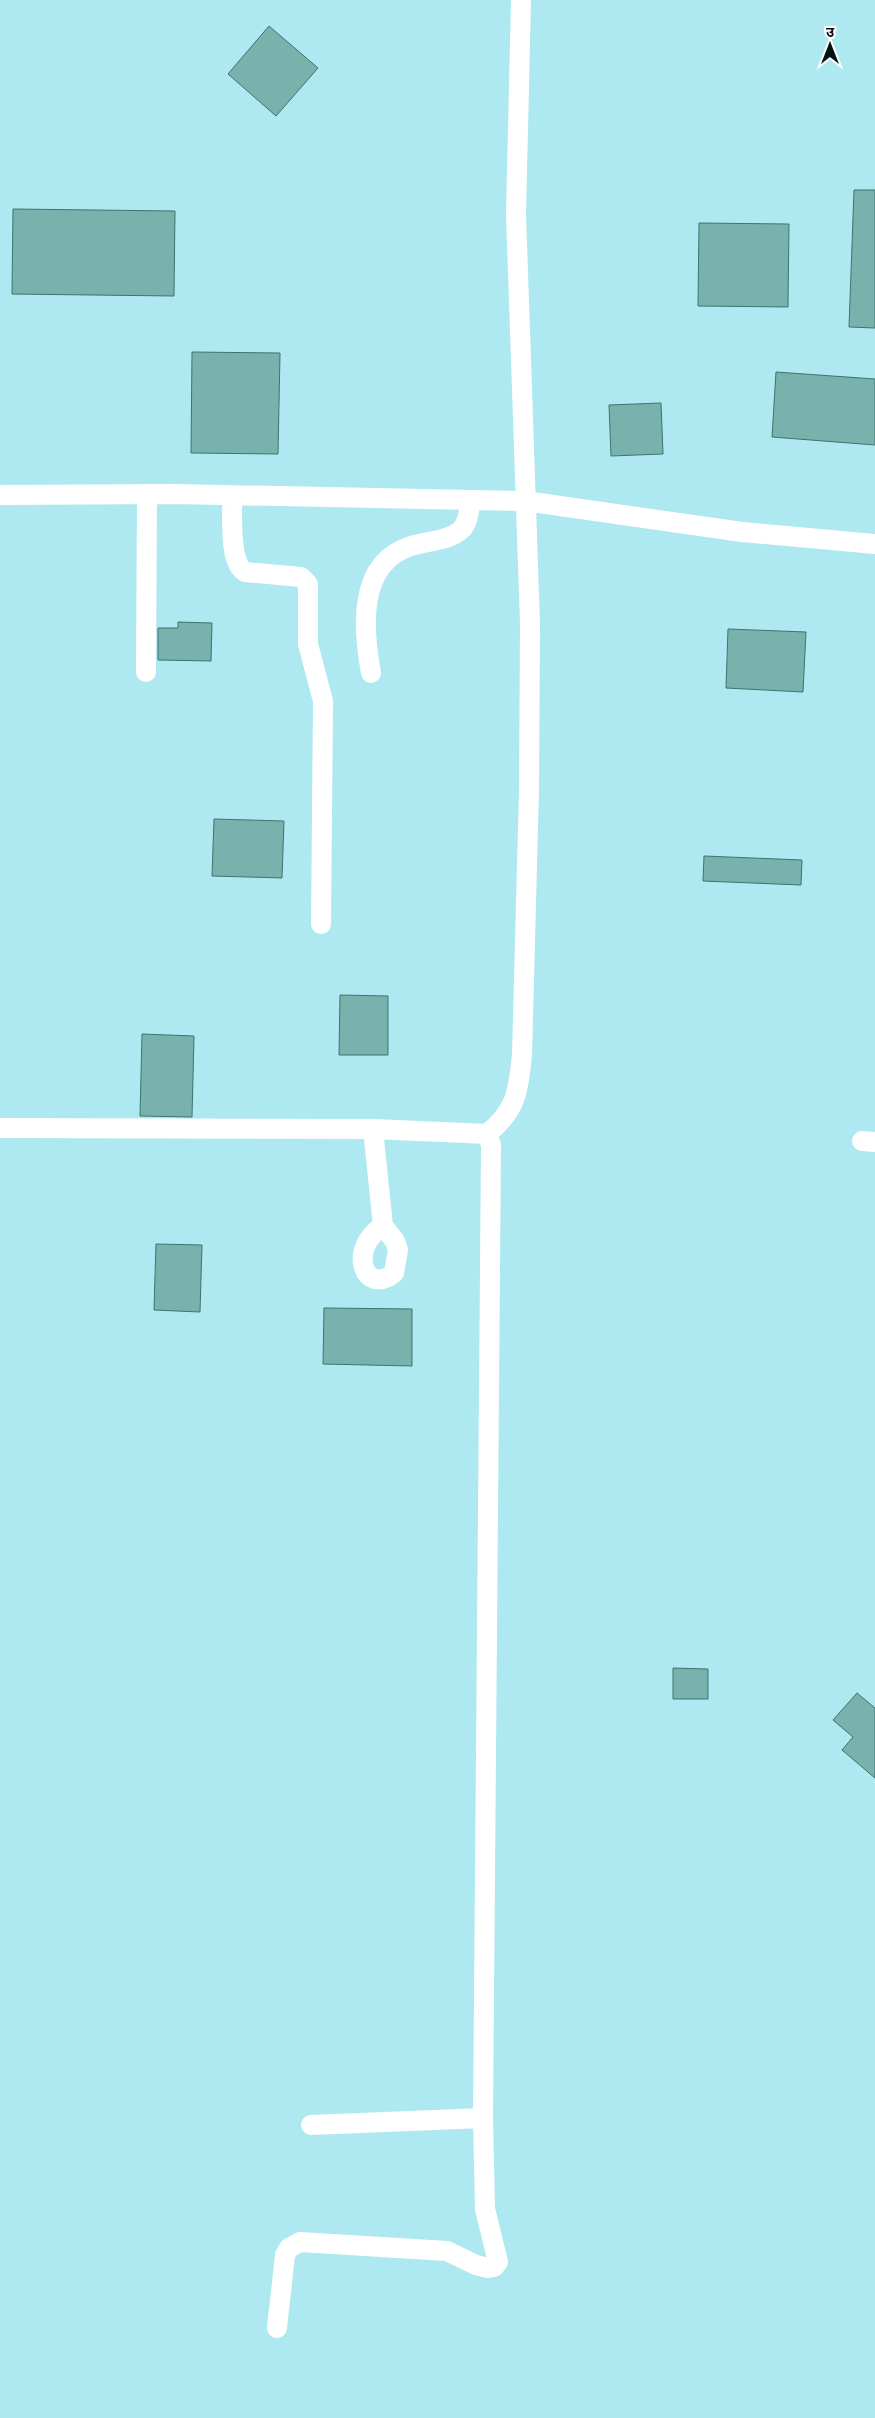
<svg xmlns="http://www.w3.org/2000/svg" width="875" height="2418" viewBox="0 0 875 2418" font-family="'Work Sans','Noto Sans Devanagari',sans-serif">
<rect width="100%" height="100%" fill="#aee8f1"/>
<path fill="#79b1ac" stroke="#3c746f" d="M 269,26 L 318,68 L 276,116 L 228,74 Z
M 854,190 L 875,190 L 875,328 L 849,327 Z
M 13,209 L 175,211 L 174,296 L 12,294 Z
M 699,223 L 789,224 L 788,307 L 698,306 Z
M 192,352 L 280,353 L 278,454 L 191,453 Z
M 776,372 L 875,379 L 875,445 L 772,437 Z
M 661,403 L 663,454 L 611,456 L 609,405 Z
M 178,622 L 212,623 L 211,661 L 158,660 L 158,628 L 178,628 Z
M 728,629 L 806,632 L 803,692 L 726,688 Z
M 214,819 L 284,821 L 282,878 L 212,876 Z
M 704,856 L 802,860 L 801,885 L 703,881 Z
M 340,995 L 388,996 L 388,1055 L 339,1055 Z
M 142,1034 L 194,1036 L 192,1117 L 140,1116 Z
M 156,1244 L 202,1245 L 200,1312 L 154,1310 Z
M 324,1308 L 412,1309 L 412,1366 L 323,1364 Z
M 673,1668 L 708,1669 L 708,1699 L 673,1699 Z
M 857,1693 L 875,1708 L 875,1778 L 842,1750 L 853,1737 L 833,1720 Z"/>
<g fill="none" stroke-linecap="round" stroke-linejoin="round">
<path stroke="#fff" stroke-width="20" d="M 0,495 L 174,494 L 525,501 L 742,532 L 875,544
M 232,495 C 233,514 228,562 245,572 L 301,577 L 308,584 L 308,644 L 323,701 L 321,924
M 146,672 L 147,494
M 371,673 C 363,629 357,563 411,546 C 427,541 450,541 462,529 C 469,521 469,509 471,500
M 0,1128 L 373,1129 L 487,1134 C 517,1110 518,1091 522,1055 L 529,789 L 530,624 L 516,214 L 521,0
M 373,1129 L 383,1226 L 395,1241 L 398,1250 L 394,1273 C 364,1297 347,1248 383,1226
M 862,1141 L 875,1142
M 311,2125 L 483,2118
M 277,2328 L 285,2255 L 289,2248 L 300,2242 L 447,2251 L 476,2265 L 488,2268 L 494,2267 L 498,2262 L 485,2209 L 483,2118 L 491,1145 L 487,1134"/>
</g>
<g transform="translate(830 45)" stroke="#fdfdfd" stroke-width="4" paint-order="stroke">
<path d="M0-4L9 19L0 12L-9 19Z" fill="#001317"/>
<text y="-8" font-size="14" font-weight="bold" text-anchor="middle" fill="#001317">उ</text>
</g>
</svg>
